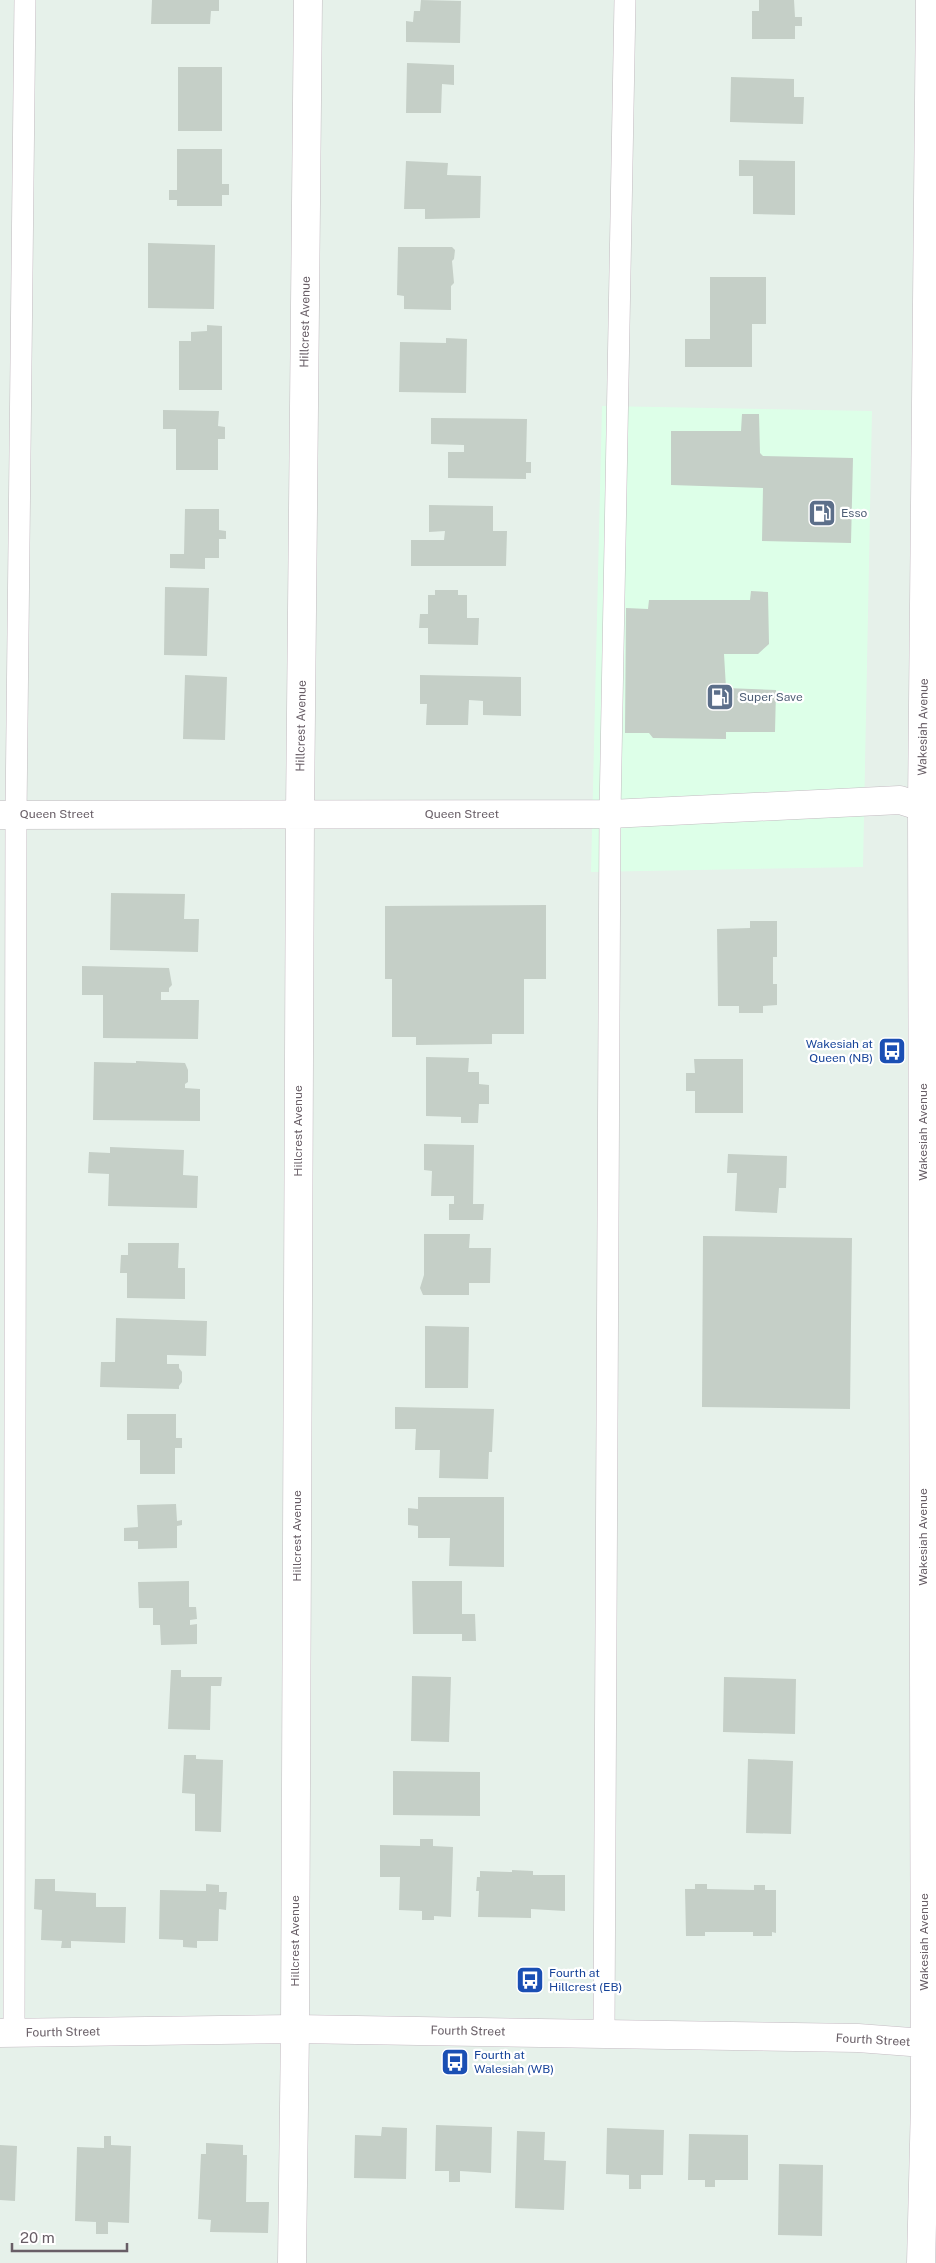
<svg xmlns="http://www.w3.org/2000/svg" width="936" height="2263" viewBox="0 0 936 2263" font-family="'Public Sans',sans-serif">
<rect width="100%" height="100%" fill="#e6f1ea"/>
<path fill="#ddffe8" d="M 602,406 L 872,411 L 863,867 L 591,872 Z"/>
<path fill="#c5cfc7" d="M 152,0 L 219,0 L 219,11 L 211,11 L 210,24 L 151,24 Z
M 421,0 L 461,1 L 460,43 L 406,42 L 406,21 L 413,22 L 414,11 L 420,11 Z
M 759,0 L 794,0 L 795,17 L 802,17 L 802,26 L 795,26 L 795,39 L 752,39 L 752,11 L 759,11 Z
M 407,63 L 454,65 L 454,85 L 442,84 L 441,113 L 406,113 Z
M 178,67 L 222,67 L 222,131 L 178,131 Z
M 731,77 L 794,79 L 794,97 L 804,97 L 803,124 L 730,122 Z
M 177,149 L 222,149 L 222,184 L 229,184 L 229,195 L 222,195 L 222,206 L 177,206 L 177,200 L 169,200 L 169,190 L 177,190 Z
M 739,160 L 795,161 L 795,215 L 753,214 L 753,176 L 739,176 Z
M 406,161 L 448,163 L 447,175 L 481,176 L 480,218 L 425,219 L 425,209 L 404,209 Z
M 148,243 L 215,245 L 214,309 L 148,308 Z
M 398,247 L 452,247 L 455,250 L 454,259 L 452,261 L 454,283 L 451,286 L 451,310 L 404,309 L 404,296 L 397,295 Z
M 710,277 L 766,277 L 766,324 L 752,324 L 752,367 L 685,367 L 685,339 L 710,339 Z
M 207,325 L 222,326 L 222,390 L 179,390 L 179,341 L 191,341 L 191,332 L 207,331 Z
M 446,338 L 467,339 L 466,393 L 399,392 L 400,342 L 446,343 Z
M 163,410 L 219,411 L 218,426 L 225,427 L 225,439 L 218,439 L 218,470 L 176,470 L 176,429 L 163,429 Z
M 742,414 L 759,414 L 760,453 L 763,456 L 853,458 L 851,543 L 762,541 L 763,488 L 671,485 L 671,431 L 741,431 Z
M 431,418 L 527,419 L 526,462 L 531,462 L 531,473 L 526,473 L 526,479 L 448,478 L 448,452 L 464,452 L 464,445 L 431,444 Z
M 429,505 L 493,506 L 493,531 L 507,531 L 506,566 L 411,566 L 411,540 L 444,540 L 445,531 L 429,532 Z
M 185,509 L 219,509 L 219,530 L 226,531 L 226,539 L 219,539 L 219,558 L 205,558 L 205,569 L 170,568 L 170,554 L 184,554 Z
M 165,587 L 209,588 L 207,656 L 164,655 Z
M 435,590 L 458,590 L 458,595 L 467,595 L 467,618 L 479,618 L 478,645 L 428,644 L 428,628 L 419,628 L 420,614 L 428,614 L 428,595 L 435,595 Z
M 751,591 L 768,592 L 769,644 L 758,654 L 724,654 L 726,688 L 776,690 L 775,732 L 726,732 L 726,739 L 653,738 L 649,733 L 625,733 L 626,608 L 648,609 L 649,600 L 750,600 Z
M 185,675 L 227,677 L 225,740 L 183,739 Z
M 420,675 L 521,677 L 521,716 L 483,715 L 483,701 L 469,700 L 468,725 L 426,725 L 427,704 L 420,704 Z
M 111,893 L 185,894 L 184,919 L 199,919 L 198,952 L 110,950 Z
M 546,905 L 546,979 L 524,979 L 524,1034 L 492,1034 L 492,1044 L 416,1045 L 416,1037 L 392,1037 L 392,979 L 385,979 L 385,906 Z
M 750,921 L 777,921 L 777,957 L 773,957 L 773,984 L 777,984 L 777,1005 L 763,1006 L 763,1013 L 739,1013 L 739,1006 L 718,1006 L 717,929 L 750,928 Z
M 82,966 L 169,968 L 172,985 L 169,988 L 169,992 L 161,992 L 161,1000 L 199,1000 L 198,1039 L 103,1038 L 103,995 L 82,995 Z
M 426,1057 L 469,1058 L 468,1072 L 479,1072 L 479,1084 L 489,1085 L 489,1104 L 479,1104 L 478,1123 L 461,1123 L 461,1117 L 426,1116 Z
M 694,1059 L 743,1059 L 743,1113 L 695,1113 L 695,1091 L 686,1091 L 686,1073 L 695,1073 Z
M 136,1061 L 185,1063 L 188,1070 L 188,1082 L 185,1084 L 185,1088 L 200,1089 L 200,1121 L 93,1120 L 94,1062 L 136,1063 Z
M 424,1144 L 474,1145 L 473,1204 L 484,1204 L 483,1220 L 449,1220 L 449,1204 L 454,1204 L 454,1196 L 431,1196 L 432,1171 L 424,1170 Z
M 110,1147 L 184,1150 L 183,1175 L 198,1176 L 197,1208 L 108,1206 L 109,1174 L 88,1173 L 89,1152 L 110,1153 Z
M 728,1154 L 787,1156 L 786,1188 L 779,1188 L 777,1213 L 735,1211 L 737,1173 L 727,1173 Z
M 424,1234 L 470,1234 L 469,1248 L 491,1248 L 490,1283 L 469,1283 L 469,1295 L 423,1295 L 420,1288 L 424,1275 Z
M 703,1236 L 852,1238 L 850,1409 L 702,1407 Z
M 128,1243 L 179,1243 L 178,1268 L 185,1268 L 185,1299 L 127,1298 L 127,1273 L 120,1273 L 121,1255 L 128,1255 Z
M 116,1318 L 207,1321 L 206,1356 L 167,1355 L 167,1364 L 179,1364 L 179,1368 L 182,1372 L 182,1382 L 179,1386 L 179,1389 L 100,1387 L 101,1362 L 115,1362 Z
M 425,1326 L 469,1327 L 468,1388 L 425,1388 Z
M 395,1407 L 494,1409 L 492,1452 L 489,1452 L 488,1479 L 439,1478 L 440,1450 L 415,1450 L 416,1429 L 395,1429 Z
M 127,1414 L 176,1414 L 176,1438 L 182,1438 L 182,1448 L 175,1448 L 175,1474 L 140,1474 L 140,1440 L 127,1440 Z
M 418,1497 L 504,1497 L 504,1567 L 449,1566 L 450,1538 L 418,1538 L 418,1526 L 408,1525 L 408,1508 L 418,1509 Z
M 176,1504 L 177,1521 L 182,1520 L 182,1525 L 177,1526 L 177,1548 L 138,1549 L 138,1541 L 124,1541 L 124,1528 L 138,1527 L 137,1505 Z
M 189,1581 L 189,1607 L 196,1607 L 197,1619 L 190,1620 L 190,1625 L 197,1624 L 197,1644 L 161,1645 L 160,1625 L 153,1625 L 153,1608 L 139,1608 L 138,1582 Z
M 412,1581 L 462,1581 L 462,1614 L 475,1614 L 476,1641 L 462,1641 L 462,1634 L 413,1634 Z
M 171,1670 L 181,1670 L 181,1677 L 222,1677 L 221,1686 L 211,1686 L 210,1730 L 168,1729 Z
M 412,1676 L 451,1677 L 449,1742 L 411,1741 Z
M 724,1677 L 796,1679 L 795,1734 L 723,1732 Z
M 184,1755 L 196,1755 L 196,1759 L 223,1760 L 221,1832 L 195,1831 L 195,1794 L 182,1793 Z
M 748,1759 L 793,1761 L 791,1834 L 746,1833 Z
M 393,1771 L 480,1772 L 480,1816 L 393,1815 Z
M 420,1839 L 433,1839 L 433,1846 L 453,1847 L 451,1917 L 434,1916 L 434,1920 L 422,1920 L 422,1911 L 399,1910 L 400,1877 L 380,1877 L 380,1845 L 420,1846 Z
M 512,1870 L 533,1871 L 533,1875 L 565,1875 L 565,1911 L 531,1909 L 531,1918 L 478,1917 L 479,1891 L 476,1891 L 477,1877 L 480,1877 L 480,1871 L 512,1872 Z
M 35,1879 L 55,1879 L 55,1891 L 96,1893 L 96,1907 L 126,1907 L 125,1943 L 71,1941 L 71,1948 L 61,1948 L 62,1941 L 41,1940 L 42,1910 L 34,1909 Z
M 206,1884 L 219,1885 L 219,1892 L 227,1892 L 226,1910 L 219,1909 L 218,1941 L 197,1941 L 197,1948 L 183,1947 L 183,1940 L 159,1939 L 160,1890 L 206,1891 Z
M 695,1884 L 707,1884 L 707,1889 L 754,1890 L 754,1885 L 765,1885 L 765,1890 L 776,1890 L 776,1933 L 772,1932 L 772,1936 L 753,1936 L 753,1932 L 705,1932 L 705,1936 L 686,1936 L 685,1889 L 695,1889 Z
M 436,2125 L 492,2127 L 491,2173 L 460,2171 L 460,2182 L 449,2182 L 449,2171 L 435,2171 Z
M 382,2127 L 407,2128 L 406,2179 L 354,2178 L 355,2135 L 381,2136 Z
M 607,2128 L 664,2130 L 663,2175 L 641,2175 L 641,2189 L 629,2189 L 629,2175 L 606,2174 Z
M 517,2131 L 545,2132 L 544,2160 L 566,2161 L 564,2210 L 515,2208 Z
M 689,2134 L 748,2135 L 748,2180 L 715,2180 L 715,2187 L 705,2187 L 705,2180 L 688,2180 Z
M 104,2136 L 111,2136 L 111,2145 L 131,2146 L 129,2223 L 108,2222 L 108,2234 L 96,2234 L 96,2222 L 75,2221 L 77,2147 L 104,2148 Z
M 206,2143 L 243,2145 L 243,2155 L 247,2155 L 246,2202 L 269,2202 L 268,2233 L 210,2232 L 211,2220 L 198,2219 L 201,2154 L 206,2154 Z
M 0,2145 L 17,2146 L 15,2201 L 0,2200 Z
M 779,2164 L 823,2165 L 822,2236 L 778,2235 Z"/>
<g fill="none" stroke-linecap="round" stroke-linejoin="round">
<g stroke="#c3bbc1" stroke-width="22">
<path id="lane" d="M 604,2032 L 610,814 L 625,0
M 14,2033 L 16,815 L 25,0"/>
</g>
<g stroke="#c3bbc1" stroke-width="29">
<path id="street" d="M 0,815 L 610,814 L 900,800 L 922,807
M 292,2263 L 295,2029 L 300,814 L 308,0"/>
</g>
<g stroke="#c5bbc3" stroke-width="29">
<path id="secondary" d="M 0,2033 L 295,2029 L 858,2038 L 924,2043
M 921,2263 L 925,2104 L 922,807 L 930,0"/>
</g>
<use href="#lane" stroke="#fff" stroke-width="21"/>
<use href="#street" stroke="#fff" stroke-width="28"/>
<use href="#secondary" stroke="#fff" stroke-width="28"/>
</g>
<defs>
<g id="fuel-square" transform="scale(1.4375)"><rect x="-9" y="-9" width="18" height="18" rx="4" fill="#5c6f8a" stroke="#fff"/><path d="M-5.5-6h7V0h2V4h1.3V-2.5L3-4.5l.8-.8L6-3V5H2.5V1h-1V6h-7ZM-4.2-4.7v3.2H.2V-4.7Z" fill="#fff"/></g>
<g id="bus-square" transform="scale(1.4375)"><rect x="-9" y="-9" width="18" height="18" rx="4" fill="#1a4fb4" stroke="#fff"/><path d="M-5-6H5V4H4V6H2V4H-2V6H-4V4H-5ZM-3.5-4V0h7V-4ZM-3.5 1.2v1.5H-2V1.2ZM2 1.2v1.5H3.5V1.2Z" fill="#fff"/></g>
</defs>
<g fill-rule="evenodd">
<use href="#fuel-square" x="822" y="513"/>
<use href="#fuel-square" x="720" y="697"/>
<use href="#bus-square" x="892" y="1051"/>
<use href="#bus-square" x="530" y="1980"/>
<use href="#bus-square" x="455" y="2062"/>
</g>
<g text-anchor="middle" stroke-width="4.5" stroke-linejoin="round" paint-order="stroke">
<g font-size="12" fill="#685e66" stroke="#fff">
<text transform="translate(305 322) rotate(-89)" y="4">Hillcrest Avenue</text>
<text transform="translate(301 726) rotate(-89)" y="4">Hillcrest Avenue</text>
<text transform="translate(923 727) rotate(-89)" y="4">Wakesiah Avenue</text>
<text x="57" y="818">Queen Street</text>
<text x="462" y="818">Queen Street</text>
<text transform="translate(298 1131) rotate(-90)" y="4">Hillcrest Avenue</text>
<text transform="translate(923 1132) rotate(-90)" y="4">Wakesiah Avenue</text>
<text transform="translate(297 1536) rotate(-90)" y="4">Hillcrest Avenue</text>
<text transform="translate(923 1537) rotate(-90)" y="4">Wakesiah Avenue</text>
<text transform="translate(295 1941) rotate(-90)" y="4">Hillcrest Avenue</text>
<text transform="translate(924 1942) rotate(-90)" y="4">Wakesiah Avenue</text>
<text transform="translate(468 2031) rotate(1)" y="4">Fourth Street</text>
<text transform="translate(63 2032) rotate(-1)" y="4">Fourth Street</text>
<text transform="translate(873 2040) rotate(3)" y="4">Fourth Street</text>
</g>
<g font-size="12" fill="#4e5e75" stroke="#fff" text-anchor="start">
<text x="841" y="517">Esso</text>
<text x="739" y="701">Super Save</text>
</g>
<g font-size="12" fill="#164399" stroke="#fff" text-anchor="start">
<text x="873" y="1048" text-anchor="end">Wakesiah at<tspan x="873" dy="14">Queen (NB)</tspan></text>
<text x="549" y="1977">Fourth at<tspan x="549" dy="14">Hillcrest (EB)</tspan></text>
<text x="474" y="2059">Fourth at<tspan x="474" dy="14">Walesiah (WB)</tspan></text>
</g>
</g>
<path d="M12 2243v8h115v-8" fill="none" stroke="#685e66" stroke-width="2.5"/>
<text x="20" y="2243" font-size="15" fill="#685e66" stroke="#ffffff" stroke-width="4" paint-order="stroke">20 m</text>
</svg>
